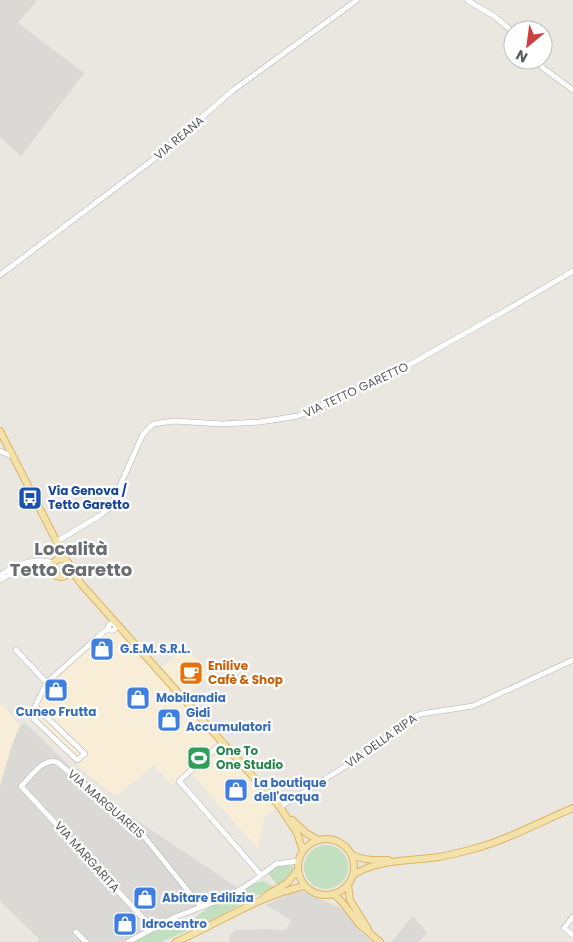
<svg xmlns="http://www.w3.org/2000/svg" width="573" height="942" viewBox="0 0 573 942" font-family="Poppins,sans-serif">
<rect width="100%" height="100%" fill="#eae7e0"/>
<path fill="#f8eed7" d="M 110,622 L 113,622 L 276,808 L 264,817 L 258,849 L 190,772 L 172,785 L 154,765 L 116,796 L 87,774 L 27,717 L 46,679 Z
M 186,647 L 210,675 L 186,695 L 162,667 Z
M 0,701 L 20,726 L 12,745 L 0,786 Z"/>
<path fill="#dbd9d5" d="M 0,0 L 37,0 L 18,23 L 84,73 L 21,156 L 0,137 Z
M 25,723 L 80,776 L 132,817 L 238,888 L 241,893 L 224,901 L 174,920 L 133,942 L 37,942 L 39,939 L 0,901 L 0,786 L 12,745 L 20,726 Z
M 302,891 L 341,908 L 361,932 L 373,942 L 229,942 L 230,935 L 236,930 L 268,929 L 286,930 L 291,920 L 266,905 L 292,893 Z
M 413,916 L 427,933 L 419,942 L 391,942 Z"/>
<path fill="#c2dfbf" d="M304 867a22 22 0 1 1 44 0a22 22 0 1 1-44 0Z
M 280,864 L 290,864 L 295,869 L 286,880 L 278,886 L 268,873 Z
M 263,881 L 275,887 L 253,897 L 213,920 L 161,942 L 133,942 L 174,920 L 177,920 L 186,922 L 192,920 L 211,906 L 234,897 L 255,883 Z"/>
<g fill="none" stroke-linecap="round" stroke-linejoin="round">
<g stroke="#b1b3b6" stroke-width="6">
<path id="minor" d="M 467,0 L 494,16 L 513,32
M 537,60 L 543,68 L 573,90
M 0,275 L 154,159 L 232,91 L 357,0
M 0,451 L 12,456
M 56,542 L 99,516 L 110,508 L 143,434 L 153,424 L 174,421 L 222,424 L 260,422 L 298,416 L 398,371 L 503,312 L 573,271
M 0,575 C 16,566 34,556 53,563
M 0,580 C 22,567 27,564 52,571
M108.5 627a3.5 3.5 0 1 1 7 0a3.5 3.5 0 1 1-7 0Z
M 16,650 L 47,683
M 35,706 L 85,754 L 77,760 L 34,719 L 32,713 L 45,686 L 52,678 L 99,636 L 109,628
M 223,742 L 179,781 L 261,875
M 280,807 L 362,756 L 412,718 L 421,714 L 473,706 L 573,660
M 573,917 L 564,928 L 573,935
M 152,928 L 21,786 C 31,777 42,758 57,762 L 138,829 L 201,907
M 76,932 L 86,942
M 128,942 L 175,917 L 228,897 L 252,882 L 276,864 L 298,861"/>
</g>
<g stroke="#dfb264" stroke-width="8">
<path id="major" d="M 0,431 L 66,560
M52 568a9 9 0 1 1 18 0a9 9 0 1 1-18 0Z
M 70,569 L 83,586 L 280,807 L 297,833 L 303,851
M 292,820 L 306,833 L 318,840
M298 867a28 28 0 1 1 56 0a28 28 0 1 1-56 0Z
M 351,854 C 362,861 376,860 388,860
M 353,875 C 378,859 411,861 439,857 C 450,855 462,852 473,849 C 507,840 540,822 573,808
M 348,885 L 350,900 L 368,929
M 334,894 L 342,902 L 359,924 L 380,942
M 264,897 L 287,883 L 298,870
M 176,942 C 217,924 260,895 305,886"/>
</g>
<use href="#minor" stroke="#fff" stroke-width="5"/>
<use href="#major" stroke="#f4e2ab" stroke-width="6"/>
</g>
<defs>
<g id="bus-square" transform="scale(1.25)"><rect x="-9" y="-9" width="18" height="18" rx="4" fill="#1a4fb4" stroke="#fff"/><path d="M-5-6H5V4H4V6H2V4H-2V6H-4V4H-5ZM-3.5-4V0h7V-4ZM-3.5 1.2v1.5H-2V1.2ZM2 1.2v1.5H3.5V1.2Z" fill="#fff"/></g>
<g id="shop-square" transform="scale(1.25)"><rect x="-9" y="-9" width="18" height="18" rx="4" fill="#3f7fe0" stroke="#fff"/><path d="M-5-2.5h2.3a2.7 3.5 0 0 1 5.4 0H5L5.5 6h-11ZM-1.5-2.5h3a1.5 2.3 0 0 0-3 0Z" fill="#fff"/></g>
<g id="cafe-square" transform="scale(1.25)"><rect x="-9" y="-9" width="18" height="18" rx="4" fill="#e8710a" stroke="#fff"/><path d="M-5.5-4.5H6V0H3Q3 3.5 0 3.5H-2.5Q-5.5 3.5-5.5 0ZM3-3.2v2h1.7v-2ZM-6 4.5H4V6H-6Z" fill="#fff"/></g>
<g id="stadium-square" transform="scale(1.25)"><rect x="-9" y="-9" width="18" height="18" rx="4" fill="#2e9e5b" stroke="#fff"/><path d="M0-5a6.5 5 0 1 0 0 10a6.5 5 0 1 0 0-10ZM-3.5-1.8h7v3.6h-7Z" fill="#fff"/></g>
</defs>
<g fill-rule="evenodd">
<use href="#bus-square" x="30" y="498"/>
<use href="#shop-square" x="102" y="649"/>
<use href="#cafe-square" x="191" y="673"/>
<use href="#shop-square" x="56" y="690"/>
<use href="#shop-square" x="138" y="698"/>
<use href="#shop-square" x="169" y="720"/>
<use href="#stadium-square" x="199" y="758"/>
<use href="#shop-square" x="236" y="790"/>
<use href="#shop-square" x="145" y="898"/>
<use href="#shop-square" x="125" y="924"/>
</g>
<g text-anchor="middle" stroke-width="4.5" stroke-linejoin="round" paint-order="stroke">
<g font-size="12" fill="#595c5f" stroke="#fff">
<text transform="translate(179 138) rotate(-40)" y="4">VIA REANA</text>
<text transform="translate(356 390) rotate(-25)" y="4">VIA TETTO GARETTO</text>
<text transform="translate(381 741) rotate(-35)" y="4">VIA DELLA RIPA</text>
<text transform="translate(106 804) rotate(41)" y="4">VIA MARGUAREIS</text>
<text transform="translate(87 857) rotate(48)" y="4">VIA MARGARITA</text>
</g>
<g font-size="12" font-weight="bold" fill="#164399" stroke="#fff" text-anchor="start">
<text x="48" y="495">Via Genova /<tspan x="48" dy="14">Tetto Garetto</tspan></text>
</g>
<g font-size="12" font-weight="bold" fill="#366cbe" stroke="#fff" text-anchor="start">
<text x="120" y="653">G.E.M. S.R.L.</text>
<text x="156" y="702">Mobilandia</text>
<text x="56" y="716" text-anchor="middle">Cuneo Frutta</text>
<text x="186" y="717">Gidi<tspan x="186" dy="14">Accumulatori</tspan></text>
<text x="254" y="787">La boutique<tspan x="254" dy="14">dell'acqua</tspan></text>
<text x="162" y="902">Abitare Edilizia</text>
<text x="142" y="928">Idrocentro</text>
</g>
<g font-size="12" font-weight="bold" fill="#c56008" stroke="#fff" text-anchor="start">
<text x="208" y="670">Enilive<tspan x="208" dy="14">Cafè &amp; Shop</tspan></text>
</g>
<g font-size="12" font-weight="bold" fill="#27864d" stroke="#fff" text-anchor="start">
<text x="216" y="755">One To<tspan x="216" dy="14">One Studio</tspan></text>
</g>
<g font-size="18" font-weight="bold" fill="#6a6e71" stroke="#fff">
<text x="71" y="555">Località<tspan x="71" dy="21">Tetto Garetto</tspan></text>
</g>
</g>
<g transform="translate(528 45) rotate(209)"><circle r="24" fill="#ffffff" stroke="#bdbebf"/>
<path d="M0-4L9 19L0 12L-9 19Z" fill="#d23e3f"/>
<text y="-8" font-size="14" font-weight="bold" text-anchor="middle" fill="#595c5f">N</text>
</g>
</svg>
